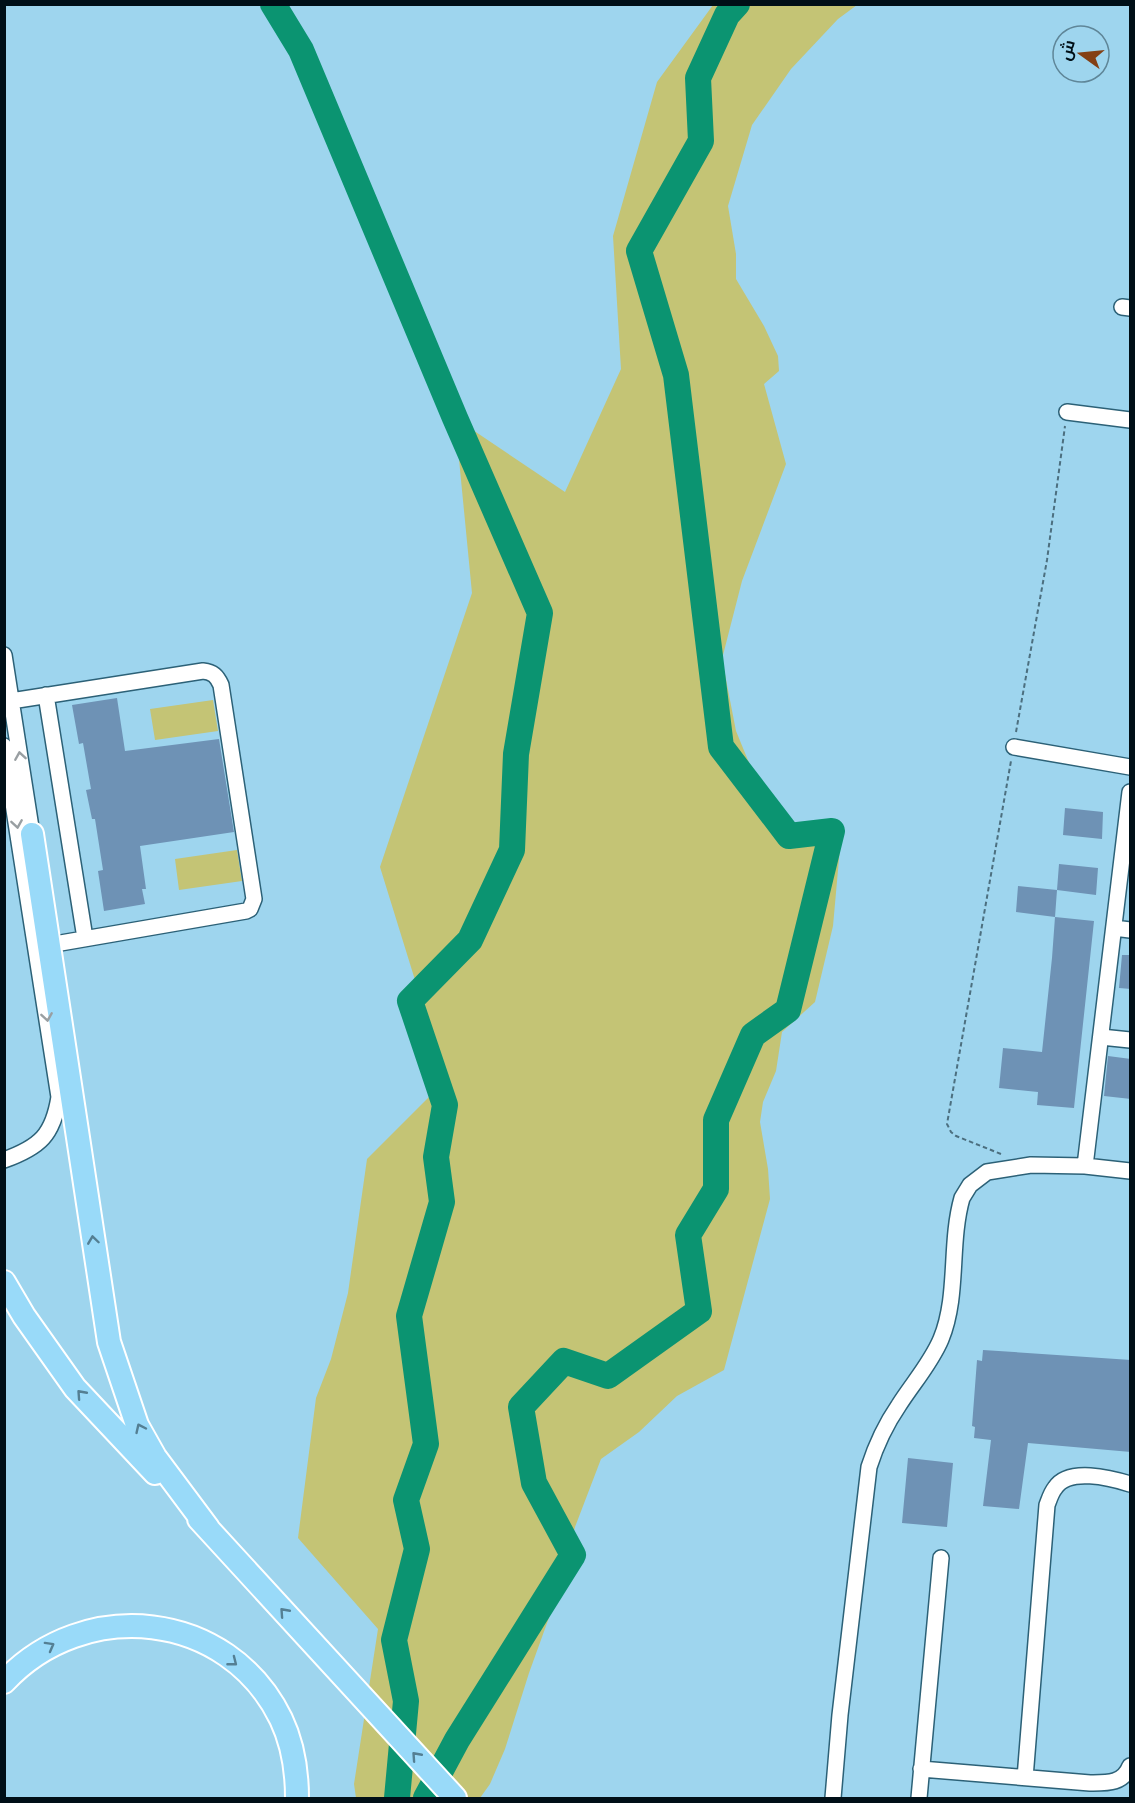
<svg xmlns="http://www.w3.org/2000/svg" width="1135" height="1803" viewBox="0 0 1135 1803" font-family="Montserrat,Cairo,sans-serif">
<rect width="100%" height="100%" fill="#9ed5ee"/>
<path fill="#c4c475" d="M 713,5 L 857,5 L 838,19 L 791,69 L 752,125 L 728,206 L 736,254 L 736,279 L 764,326 L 778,356 L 779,371 L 764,384 L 786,464 L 742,581 L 722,659 L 736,731 L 770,814 L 840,848 L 833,926 L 815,1002 L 782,1032 L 776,1071 L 763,1102 L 760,1122 L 768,1169 L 770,1199 L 724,1370 L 677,1396 L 639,1432 L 601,1459 L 575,1527 L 555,1601 L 529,1673 L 505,1749 L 490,1784 L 480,1798 L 356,1798 L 354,1784 L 378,1629 L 298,1538 L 316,1398 L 331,1359 L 348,1293 L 367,1159 L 446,1080 L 380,867 L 472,593 L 455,418 L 565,492 L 621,369 L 613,236 L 657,82 Z
M 213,700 L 218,731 L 155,740 L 150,709 Z
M 237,850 L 242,881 L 179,890 L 175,859 Z"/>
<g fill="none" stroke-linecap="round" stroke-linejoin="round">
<path stroke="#0b9471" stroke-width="26" d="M 273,4 L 301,50 L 455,418 L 540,613 L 516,754 L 512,850 L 470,940 L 410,1001 L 445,1105 L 436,1157 L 442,1202 L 409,1316 L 426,1444 L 406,1500 L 417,1549 L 394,1640 L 406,1701 L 397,1798
M 426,1798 L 457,1740 L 573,1555 L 534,1483 L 521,1407 L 564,1361 L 608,1376 L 699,1311 L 688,1235 L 716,1189 L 716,1120 L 753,1035 L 788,1010 L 832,831 L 789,836 L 721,747 L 676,375 L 639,251 L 701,141 L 698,78 L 727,15 L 737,4"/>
</g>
<path fill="#6e92b5" d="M 117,698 L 125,751 L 219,739 L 234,832 L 140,846 L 146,889 L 142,889 L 145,904 L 104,911 L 98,871 L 103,870 L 95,819 L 92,819 L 86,790 L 91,789 L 83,743 L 79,744 L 72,705 Z
M 1065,808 L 1103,812 L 1102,839 L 1063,835 Z
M 1059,864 L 1098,868 L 1096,895 L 1057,890 L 1055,917 L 1094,921 L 1074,1108 L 1037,1105 L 1038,1092 L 999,1088 L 1003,1048 L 1042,1052 L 1052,958 L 1055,917 L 1016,912 L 1018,886 L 1057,890 Z
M 1122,955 L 1131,955 L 1131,989 L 1119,988 Z
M 1108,1056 L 1131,1059 L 1131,1099 L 1104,1096 Z
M 983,1350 L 1131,1360 L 1131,1452 L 1028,1443 L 1019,1509 L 983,1506 L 991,1440 L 974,1438 L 975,1427 L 972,1426 L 977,1360 L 982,1361 Z
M 908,1458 L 953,1463 L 947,1527 L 902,1523 Z"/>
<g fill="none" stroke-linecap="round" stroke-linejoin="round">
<g stroke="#2c6177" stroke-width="18">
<path id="minor" d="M 1122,307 L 1130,308
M 1067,412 L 1130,420
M 4,655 L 32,834
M 46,695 L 85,938
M 11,701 L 203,671 C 213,672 217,676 221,685 L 254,899 L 250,909 L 246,911 L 49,945
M 4,746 L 59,1097 C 53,1135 40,1147 4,1160
M 1014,747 L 1130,767
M 1114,928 L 1130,930
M 1101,1037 L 1130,1040
M 1085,1166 L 1130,792
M 921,1769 L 1090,1783 C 1107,1783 1123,1784 1130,1766
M 1025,1778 L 1047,1505 C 1049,1500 1051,1493 1055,1488 C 1068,1467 1111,1478 1130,1484
M 833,1798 L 840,1715 L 869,1467 C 876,1445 886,1424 899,1405 C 913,1383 931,1363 941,1339 C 959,1295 949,1244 962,1198 L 970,1185 L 987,1172 L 1031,1165 L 1085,1166 L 1130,1171
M 919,1798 L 941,1558"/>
</g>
<g stroke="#fff" stroke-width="26">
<path id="highway" d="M 32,834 L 109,1342 L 137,1425 L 155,1457 L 208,1528
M 4,1282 L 24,1316 L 75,1388 L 155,1473
M 199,1519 L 455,1798
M 4,1682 C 84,1596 228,1610 281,1719 C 293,1744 297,1771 297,1798"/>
</g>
<path stroke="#4c6f7f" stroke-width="2" stroke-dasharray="4.5 3" stroke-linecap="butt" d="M 1016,732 L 1047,560 L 1065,426
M 1001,1154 L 956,1136 L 951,1132 L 947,1124 L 1011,761"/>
<use href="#minor" stroke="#fff" stroke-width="15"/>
<use href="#highway" stroke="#99daf9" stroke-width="22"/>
</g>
<defs><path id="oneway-chevron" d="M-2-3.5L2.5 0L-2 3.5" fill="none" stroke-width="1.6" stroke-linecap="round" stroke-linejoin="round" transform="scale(1.5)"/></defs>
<g stroke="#999fa2">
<use href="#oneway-chevron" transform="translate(20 756) rotate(-99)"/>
<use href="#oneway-chevron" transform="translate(17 824) rotate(81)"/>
<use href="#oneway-chevron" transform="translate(47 1017) rotate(81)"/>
</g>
<g stroke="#547f93">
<use href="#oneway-chevron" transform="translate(93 1240) rotate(-98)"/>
<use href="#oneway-chevron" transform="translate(81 1394) rotate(-132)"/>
<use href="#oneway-chevron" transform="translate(140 1428) rotate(-115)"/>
<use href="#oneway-chevron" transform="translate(284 1612) rotate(-132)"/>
<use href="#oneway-chevron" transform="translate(50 1646) rotate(-29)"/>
<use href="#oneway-chevron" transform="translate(233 1662) rotate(38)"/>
<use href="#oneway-chevron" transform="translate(416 1756) rotate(-132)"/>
</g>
<rect width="1135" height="1803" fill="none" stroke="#000f17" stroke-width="12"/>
<g transform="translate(1081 54) rotate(285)"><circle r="28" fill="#9ed5ee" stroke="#5f8698" stroke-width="1.5"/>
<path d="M0-4.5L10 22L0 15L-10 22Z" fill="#844015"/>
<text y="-9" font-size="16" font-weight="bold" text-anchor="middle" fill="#000f17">ش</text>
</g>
</svg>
